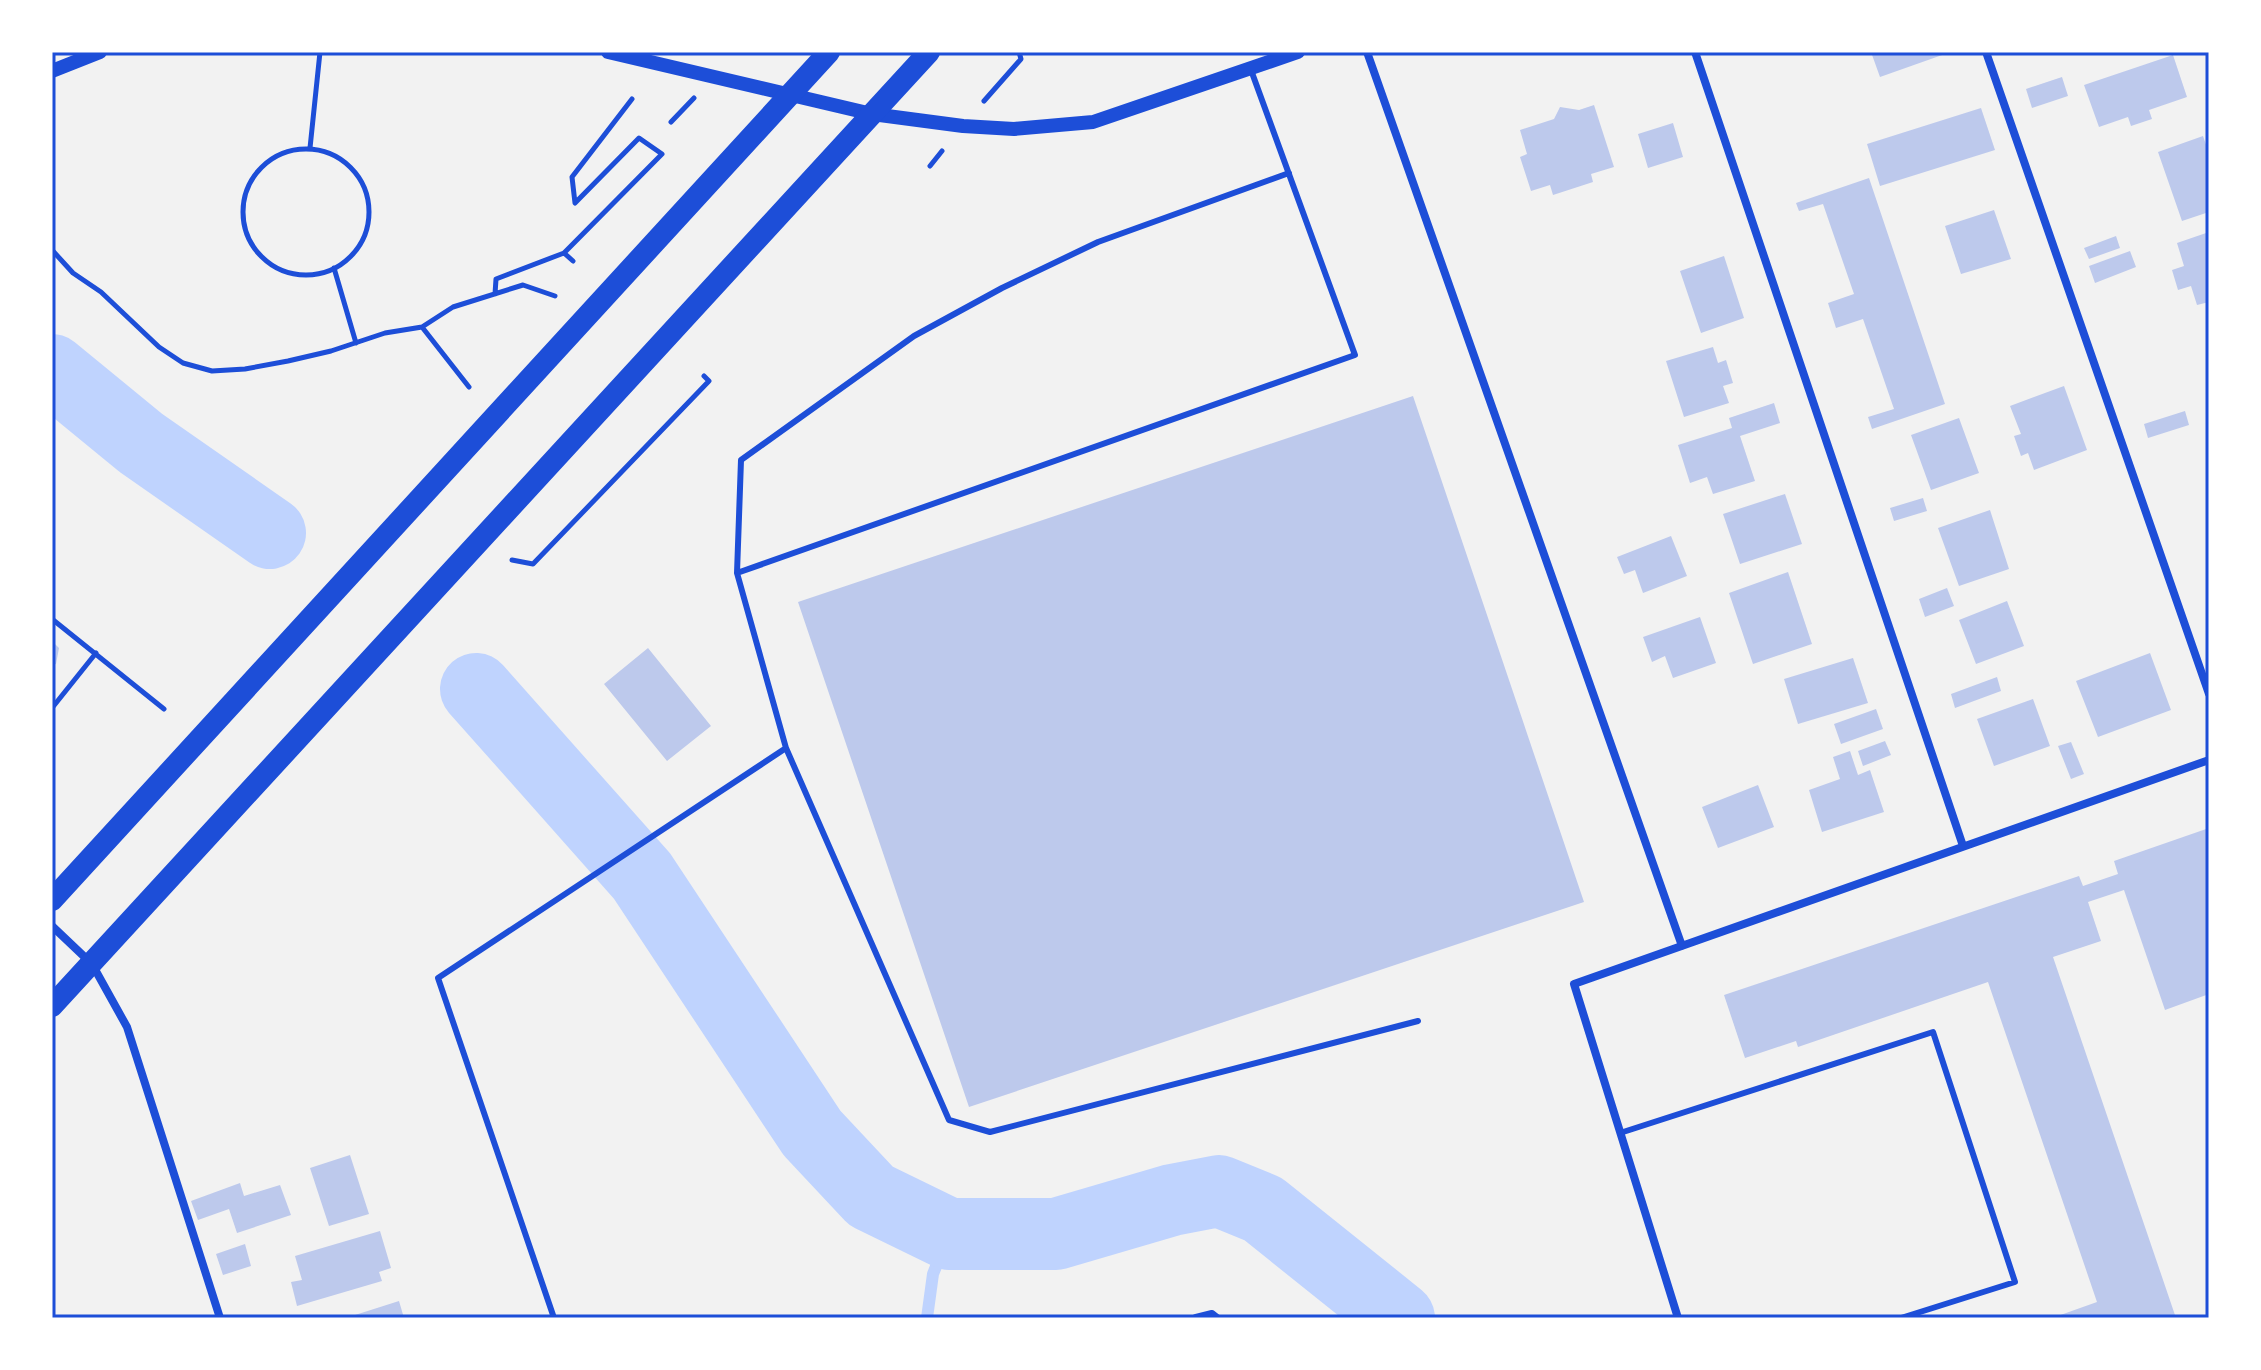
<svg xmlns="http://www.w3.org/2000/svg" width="2261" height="1370" viewBox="0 0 2261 1370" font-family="'PT Sans',sans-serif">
<rect width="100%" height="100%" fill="#f2f2f2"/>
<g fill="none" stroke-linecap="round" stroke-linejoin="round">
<path stroke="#bfd3fe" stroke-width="12" d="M 927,1318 L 933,1274 L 949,1234"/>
<path stroke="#bfd3fe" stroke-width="72" d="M 52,370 L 141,443 L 270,533
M 476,689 L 642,876 L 812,1133 L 871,1196 L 949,1234 L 1056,1234 L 1172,1200 L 1219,1191 L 1263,1209 L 1399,1318"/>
</g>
<path fill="#bdc9ec" d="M 1871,52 L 1945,52 L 1945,54 L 1880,77 Z
M 2173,55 L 2187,97 L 2149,110 L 2152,119 L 2131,126 L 2128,117 L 2099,127 L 2084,85 Z
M 2062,77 L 2068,96 L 2032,108 L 2026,89 Z
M 1594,105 L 1614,167 L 1591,174 L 1593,182 L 1553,195 L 1550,185 L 1531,191 L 1520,157 L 1527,154 L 1520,130 L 1554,119 L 1560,107 L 1579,110 Z
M 1981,108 L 1995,150 L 1880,186 L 1867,144 Z
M 1673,123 L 1683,157 L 1648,168 L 1638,134 Z
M 2203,136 L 2209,153 L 2209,212 L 2182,221 L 2158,152 Z
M 1869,178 L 1945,404 L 1872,429 L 1868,417 L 1894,409 L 1863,319 L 1836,328 L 1828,303 L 1854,294 L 1823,204 L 1799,211 L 1796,203 Z
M 1994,210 L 2011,259 L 1961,274 L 1945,226 Z
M 2209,232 L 2209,302 L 2197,305 L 2191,286 L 2178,290 L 2172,270 L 2184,266 L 2177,243 Z
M 2116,236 L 2120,248 L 2089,259 L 2084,248 Z
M 2130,251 L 2136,267 L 2095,283 L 2089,266 Z
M 1724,256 L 1744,318 L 1701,333 L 1680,271 Z
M 1713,347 L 1718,363 L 1726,360 L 1733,383 L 1723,386 L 1729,403 L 1684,417 L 1666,361 Z
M 2064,386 L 2087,450 L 2034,470 L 2028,453 L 2021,456 L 2014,436 L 2021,434 L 2010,406 Z
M 1413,396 L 1584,902 L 969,1107 L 798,602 Z
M 1774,403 L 1780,423 L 1740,436 L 1755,481 L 1713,494 L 1707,477 L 1690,483 L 1678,445 L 1732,428 L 1729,418 Z
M 2185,411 L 2189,425 L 2148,438 L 2144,424 Z
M 1959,418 L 1979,473 L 1931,490 L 1911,435 Z
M 1785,494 L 1802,544 L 1740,564 L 1723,514 Z
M 1923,498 L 1927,511 L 1894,521 L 1890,508 Z
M 1990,510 L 2009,569 L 1959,586 L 1938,528 Z
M 1671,536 L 1687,576 L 1643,593 L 1635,570 L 1624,574 L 1617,557 Z
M 1788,572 L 1812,644 L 1753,664 L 1729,593 Z
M 1947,588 L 1954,606 L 1925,617 L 1919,599 Z
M 2007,601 L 2024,646 L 1976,664 L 1959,620 Z
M 1700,617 L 1716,663 L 1673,678 L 1665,656 L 1652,662 L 1643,637 Z
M 52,641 L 59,648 L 56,664 L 52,665 Z
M 648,648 L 711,726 L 667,761 L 604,684 Z
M 2150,653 L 2171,710 L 2098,737 L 2076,681 Z
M 1853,658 L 1868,703 L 1798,724 L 1784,679 Z
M 1997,677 L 2001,691 L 1955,708 L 1951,694 Z
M 2033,699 L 2050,746 L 1994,766 L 1977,719 Z
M 1876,709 L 1883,729 L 1841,744 L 1834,724 Z
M 1885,741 L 1891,755 L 1863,766 L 1858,751 Z
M 2071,742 L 2084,774 L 2071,779 L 2058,746 Z
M 1850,751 L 1858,775 L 1870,770 L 1884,812 L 1822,832 L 1809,790 L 1840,779 L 1833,757 Z
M 1758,785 L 1774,827 L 1718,848 L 1702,807 Z
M 2209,828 L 2209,994 L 2165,1010 L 2124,890 L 2088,902 L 2101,941 L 2053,957 L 2176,1318 L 2052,1318 L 2097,1302 L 1988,982 L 1798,1047 L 1796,1041 L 1745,1058 L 1724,995 L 2079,876 L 2083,886 L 2118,874 L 2114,861 Z
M 350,1155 L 369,1214 L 329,1226 L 310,1168 Z
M 240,1183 L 244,1196 L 280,1185 L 291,1215 L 237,1233 L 229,1209 L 198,1220 L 191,1201 Z
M 380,1231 L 391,1268 L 379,1272 L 382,1281 L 297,1306 L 291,1282 L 302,1280 L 295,1256 Z
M 245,1244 L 251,1266 L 223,1275 L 216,1254 Z
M 399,1301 L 404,1318 L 355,1318 L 355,1315 Z"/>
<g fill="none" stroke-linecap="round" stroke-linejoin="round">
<path stroke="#1d4ed8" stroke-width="5" d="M 984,101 L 1021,59 L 1019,52
M 671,122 L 694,98
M 310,148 L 320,52
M243 212a63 63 0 1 1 126 0a63 63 0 1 1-126 0Z
M 930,166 L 942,151
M 52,250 L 73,273 L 101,292 L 159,347 L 183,363 L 212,371 L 245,369 L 288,361 L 331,351 L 385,333 L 422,327 L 469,387
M 573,261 L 564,253 L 662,154 L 639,138 L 575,203 L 572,177 L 632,99
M 334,268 L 356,343
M 495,294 L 496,279 L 564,253
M 422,327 L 453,307 L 523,285 L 555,296
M 512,560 L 533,564 L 709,381 L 704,376
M 52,619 L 164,709
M 52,708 L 96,653"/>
<path stroke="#1d4ed8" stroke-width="6" d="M 737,573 L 741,460 L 914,336 L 1002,288 L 1098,242 L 1289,173
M 786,748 L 949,1120 L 990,1132 L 1418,1021
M 1620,1133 L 1933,1032 L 2015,1282 L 1901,1318
M 554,1318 L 438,978 L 786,748 L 737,573 L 1355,355 L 1251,70"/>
<path stroke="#1d4ed8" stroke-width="8" d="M 1367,52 L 1682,946
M 1695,52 L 1963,846
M 1986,52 L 2209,694
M 52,926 L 92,964 L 127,1027 L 220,1318
M 1196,1318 L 1212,1314 L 1217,1318
M 1678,1318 L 1574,984 L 2209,760"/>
<path stroke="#1d4ed8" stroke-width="14" d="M 608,52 L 872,114 L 963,126 L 1014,129 L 1093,122 L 1298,52
M 52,71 L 100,52"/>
<path stroke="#1d4ed8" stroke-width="22" d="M 52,900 L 829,52
M 52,1006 L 929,52"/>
</g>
<rect width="2261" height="1370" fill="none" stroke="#ffffff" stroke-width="108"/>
<rect x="54" y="54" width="2153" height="1262" fill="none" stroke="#1d4ed8" stroke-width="3"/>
</svg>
